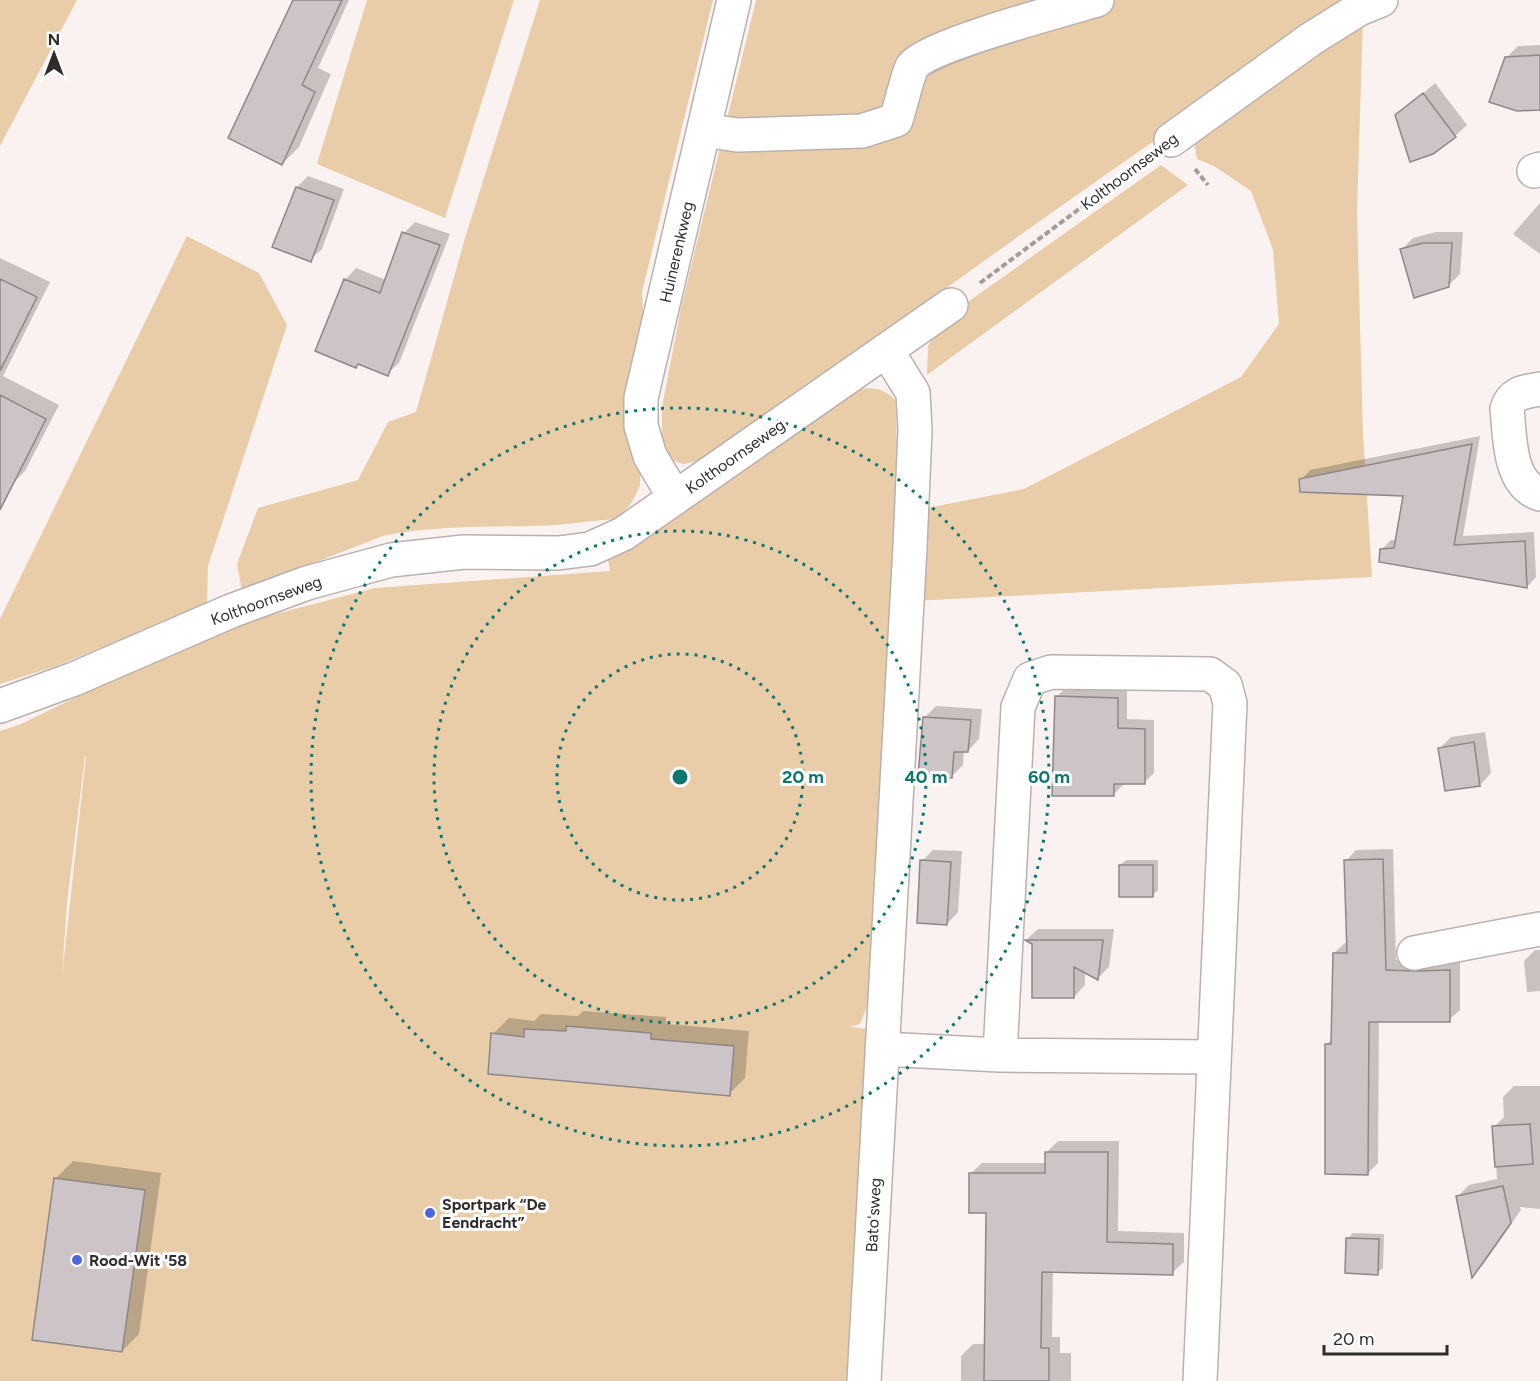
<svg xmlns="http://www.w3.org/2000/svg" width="1540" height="1381" viewBox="0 0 1540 1381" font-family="Figtree,sans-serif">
<rect width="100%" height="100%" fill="#faf2f0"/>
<path fill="#e9cda8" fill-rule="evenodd" d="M 0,0 L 77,0 L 0,146 Z
M 367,0 L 514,0 L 445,218 L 317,164 Z
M 540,0 L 713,0 L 642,292 L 644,325 L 640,485 C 634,500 628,510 615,519 C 587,521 559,526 531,526 C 482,527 432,526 383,536 L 242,591 L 237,564 L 258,508 L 358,480 L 388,422 L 416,412 L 465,238 Z
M 756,0 L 1362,0 C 1140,146 925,303 710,459 L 683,464 L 668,459 L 662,444 L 662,407 L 681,308 Z
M 1363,17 L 1357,212 L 1363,434 L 1372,577 L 895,602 L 869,1002 L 860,1024 L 850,1027 L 871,1029 L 851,1381 L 0,1381 L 0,731 L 21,724 L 93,689 L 260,618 L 375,588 L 610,571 L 608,560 L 834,399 C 855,388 879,381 896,401 L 898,551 L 927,508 L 1024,489 L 1241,377 L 1279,324 L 1273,250 L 1251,191 L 1214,166 L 1197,159 L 1194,142 ZM 85,756 L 86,756 L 62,976 L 67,903 Z
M 1161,165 L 1188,185 L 927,375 L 928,346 L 948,316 Z
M 187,236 L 259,273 L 287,325 L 208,566 L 207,605 L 56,666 L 0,684 L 0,619 Z"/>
<path fill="#0003" d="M 294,0 L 349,0 L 318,68 L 331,74 L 299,147 L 282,164 Z
M 1540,45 L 1540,109 L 1506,58 L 1518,46 Z
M 1435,83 L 1467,125 L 1455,136 L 1397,116 Z
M 308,176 L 344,189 L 322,249 L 310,260 L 297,187 Z
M 1540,203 L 1540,254 L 1513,234 Z
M 415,222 L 450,234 L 399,363 L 387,374 L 359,363 L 345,280 L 356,268 L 386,280 L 404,233 Z
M 1436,232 L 1463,232 L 1460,274 L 1449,285 L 1401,250 L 1413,238 Z
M 0,258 L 50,282 L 3,376 L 59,405 L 25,471 L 11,485 L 0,480 Z
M 1480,436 L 1463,536 L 1534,532 L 1536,577 L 1527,587 L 1382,549 L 1391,540 L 1397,540 L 1405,494 L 1301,480 L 1310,470 Z
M 1066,687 L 1127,689 L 1127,719 L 1154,720 L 1154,773 L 1145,782 L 1123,782 L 1123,785 L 1113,795 L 1057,697 Z
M 936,706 L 982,709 L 979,739 L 968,751 L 964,751 L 963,765 L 951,777 L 924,718 Z
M 1485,732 L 1491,773 L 1480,785 L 1440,748 L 1451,737 Z
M 1393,849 L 1396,960 L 1428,962 L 1460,960 L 1460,1010 L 1449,1020 L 1379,1020 L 1378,1163 L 1368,1173 L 1327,1044 L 1333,1038 L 1334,953 L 1345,943 L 1348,943 L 1346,861 L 1356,850 Z
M 933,850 L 962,851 L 958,912 L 947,924 L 922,861 Z
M 1126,860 L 1158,860 L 1158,890 L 1152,896 L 1120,865 Z
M 1038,929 L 1114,929 L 1109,967 L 1098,978 L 1085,971 L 1085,985 L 1074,997 L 1033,943 L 1027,939 Z
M 1535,950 L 1540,950 L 1540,991 L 1527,992 L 1524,961 Z
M 583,1011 L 666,1017 L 666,1024 L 749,1031 L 745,1078 L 729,1094 L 493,1034 L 509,1018 L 534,1021 L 541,1014 L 578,1016 Z
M 1514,1086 L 1540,1086 L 1540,1209 L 1520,1207 L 1521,1210 L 1483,1265 L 1473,1274 L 1458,1196 L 1469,1185 L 1497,1179 L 1494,1127 L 1504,1117 L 1503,1097 Z
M 1058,1141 L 1119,1141 L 1118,1231 L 1184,1233 L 1184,1262 L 1172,1273 L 1053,1270 L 1052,1337 L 1060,1337 L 1060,1353 L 1071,1353 L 1071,1381 L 961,1381 L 961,1356 L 973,1344 L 986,1344 L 987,1212 L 970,1174 L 982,1163 L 1046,1163 L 1046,1153 Z
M 73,1161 L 161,1173 L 139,1334 L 122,1351 L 33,1339 L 56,1178 Z
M 1353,1233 L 1384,1234 L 1383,1268 L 1377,1273 L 1348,1238 Z"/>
<path fill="#ccc4c6" stroke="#8e8788" stroke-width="1.5" d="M 293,0 L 342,0 L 302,85 L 315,92 L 282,165 L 228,138 Z
M 1540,55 L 1540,110 L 1517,111 L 1489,102 L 1505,57 Z
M 1423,93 L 1456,137 L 1433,154 L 1410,162 L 1395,115 Z
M 296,187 L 334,200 L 311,262 L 272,247 Z
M 402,232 L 440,245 L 388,376 L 358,364 L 356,368 L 315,351 L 344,279 L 380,293 Z
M 1423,243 L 1452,243 L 1449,287 L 1414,298 L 1400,249 Z
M 0,279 L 37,297 L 0,371 Z
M 0,395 L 46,419 L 0,510 Z
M 1472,444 L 1454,545 L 1525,541 L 1527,588 L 1379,562 L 1380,549 L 1394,548 L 1403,496 L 1300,492 L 1299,479 Z
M 1055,696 L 1118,698 L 1118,728 L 1145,729 L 1145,784 L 1114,784 L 1114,796 L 1052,796 Z
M 923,717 L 971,720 L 968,752 L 954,752 L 952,778 L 918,776 Z
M 1474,742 L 1480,786 L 1445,791 L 1438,748 Z
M 1383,859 L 1386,970 L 1417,971 L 1450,970 L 1450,1022 L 1369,1022 L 1368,1175 L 1325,1174 L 1325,1044 L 1331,1044 L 1333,953 L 1347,953 L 1344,860 Z
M 920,860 L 951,862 L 947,925 L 917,923 Z
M 1119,865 L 1153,865 L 1153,897 L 1119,897 Z
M 1025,940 L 1103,940 L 1098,980 L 1074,967 L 1074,998 L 1032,998 L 1032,944 Z
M 566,1026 L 651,1033 L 651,1039 L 734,1046 L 730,1096 L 488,1074 L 491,1033 L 524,1037 L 524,1029 L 566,1031 Z
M 1530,1124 L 1533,1164 L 1495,1167 L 1492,1126 Z
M 1045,1152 L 1108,1152 L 1107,1242 L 1173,1244 L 1173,1275 L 1042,1272 L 1041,1348 L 1049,1348 L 1049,1381 L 984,1381 L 986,1213 L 969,1213 L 969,1173 L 1045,1173 Z
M 54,1178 L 145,1190 L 122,1352 L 32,1340 Z
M 1503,1186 L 1511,1223 L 1472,1278 L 1456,1196 Z
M 1346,1238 L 1379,1239 L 1378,1275 L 1345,1273 Z"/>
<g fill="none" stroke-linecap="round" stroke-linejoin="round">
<g stroke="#b9b1b0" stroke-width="36">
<path id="minor" d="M 704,130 L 737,135 L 862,131 L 896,120 C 900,108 907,77 912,67 C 926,46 1066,9 1097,0
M 1171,140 L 1311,39 L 1359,9 L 1381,0
M 1534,171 L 1540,169
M 1540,389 C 1524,392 1512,392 1507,409 C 1510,435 1508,484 1540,494
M 675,498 L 650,456 L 641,426 L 641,398 L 734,0
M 0,706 L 74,679 L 231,611 L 307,583 L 391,560 L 464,552 L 558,553 L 590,549 L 623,534 L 951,305
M 1414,953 L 1540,929
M 882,1049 L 1000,1055 L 1213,1057
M 1000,1055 L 1018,707 L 1030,679 L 1051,672 L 1210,674 L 1225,685 L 1230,703 L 1200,1381
M 864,1381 L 910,547 L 915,430 L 913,393 L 887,351"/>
</g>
<path stroke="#a39c9b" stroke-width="4" stroke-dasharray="6 3" stroke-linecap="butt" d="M 1195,169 L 1208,185
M 980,283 L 1142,162"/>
<use href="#minor" stroke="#fff" stroke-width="33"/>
</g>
<g fill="none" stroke="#0f766e" stroke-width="3" stroke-dasharray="3 6">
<circle cx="680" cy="777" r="123"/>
<circle cx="680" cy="777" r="246"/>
<circle cx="680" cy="777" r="369"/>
</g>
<g fill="#4f67dc" stroke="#fff" stroke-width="2">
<circle cx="430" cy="1213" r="6"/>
<circle cx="77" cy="1260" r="6"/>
</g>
<g text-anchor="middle" stroke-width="6" stroke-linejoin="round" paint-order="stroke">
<g font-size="16" fill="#302c2c" stroke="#fff">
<text transform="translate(1129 171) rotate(-37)" y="6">Kolthoornseweg</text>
<text transform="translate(676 252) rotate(-77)" y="6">Huinerenkweg</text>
<text transform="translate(735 456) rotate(-35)" y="6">Kolthoornseweg</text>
<text transform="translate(266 600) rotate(-20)" y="6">Kolthoornseweg</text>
<text transform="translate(873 1215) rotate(-87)" y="6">Bato'sweg</text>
</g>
<g font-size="16" font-weight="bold" fill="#302c2c" stroke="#fff" text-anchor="start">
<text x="442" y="1210">Sportpark “De<tspan x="442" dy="18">Eendracht”</tspan></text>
<text x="89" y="1266">Rood-Wit '58</text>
</g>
</g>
<circle cx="680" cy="777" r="9" fill="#0f766e" stroke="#fff" stroke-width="3"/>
<g font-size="18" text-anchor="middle" font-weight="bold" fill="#0f766e" stroke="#fff" stroke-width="6" stroke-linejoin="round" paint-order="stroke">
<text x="803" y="783">20 m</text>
<text x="926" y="783">40 m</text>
<text x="1049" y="783">60 m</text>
</g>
<g transform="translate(54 54)" stroke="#ffffff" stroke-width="4.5" paint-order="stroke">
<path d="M0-4.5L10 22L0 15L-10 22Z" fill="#302c2c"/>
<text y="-9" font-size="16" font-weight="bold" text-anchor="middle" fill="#302c2c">N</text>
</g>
<path d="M1324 1345v9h123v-9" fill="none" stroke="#302c2c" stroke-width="3"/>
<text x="1333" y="1345" font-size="18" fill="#302c2c" stroke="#ffffff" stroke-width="4.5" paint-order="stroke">20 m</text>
</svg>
